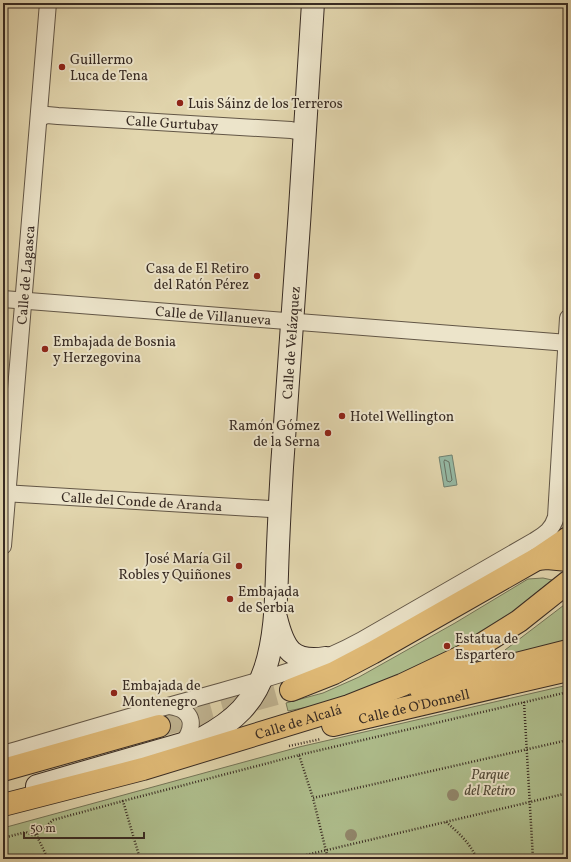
<svg xmlns="http://www.w3.org/2000/svg" width="571" height="862" viewBox="0 0 571 862" font-family="Vollkorn,serif">
<rect width="100%" height="100%" fill="#e2d6ae"/>
<filter id="stains"><feTurbulence type="fractalNoise" baseFrequency=".005" numOctaves="4"/><feColorMatrix values="0 0 0 0 .2 0 0 0 0 .09 0 0 0 0 .02 0 0 0 .5 -.17"/></filter>
<radialGradient id="worn" r=".72"><stop offset=".6" stop-color="#630" stop-opacity="0"/><stop offset="1" stop-color="#630" stop-opacity=".3"/></radialGradient>
<path fill="#afbf8e" stroke="#747558" d="M 543,578 L 552,580 L 499,623 L 431,663 L 327,703 L 288,711 L 286,703 L 323,693 L 359,677 L 455,623 L 528,579 Z
M 568,602 L 568,641 L 507,655 L 505,650 Z
M 568,685 L 568,859 L 3,859 L 3,828 L 299,747 Z"/>
<path fill="#96baa5" stroke="#708171" d="M 452,455 L 457,485 L 444,487 L 439,457 Z"/>
<g fill="none" stroke-linecap="round" stroke-linejoin="round">
<path stroke="#677264" stroke-width="1" d="M 445,460 L 449,462 L 452,480 L 450,482 L 447,481 L 444,462 Z"/>
<path stroke="#c0b492" stroke-width="22" stroke-dasharray="22 11" stroke-linecap="butt" d="M 159,726 L 291,690"/>
<g stroke="#625646" stroke-width="18">
<g id="minor">
<path id="s1" d="M 39,118 L 47,115 L 58,116 L 291,130 L 305,133"/>
<path id="s2" d="M 3,299 L 568,343"/>
<path id="s3" d="M 3,493 L 270,509 L 280,508"/>
<path id="s4" d="M 3,546 L 48,3"/>
<path d="M 169,706 C 174,707 180,708 184,711 C 197,721 189,738 179,746"/>
<path d="M 3,754 C 65,736 127,717 190,700 C 249,683 308,670 362,640 L 534,541 C 545,534 552,530 556,517 L 568,318"/>
</g>
</g>
<g stroke="#382b23" stroke-width="24">
<g id="secondary">
<path d="M 276,618 C 284,650 292,663 326,658"/>
<path id="s5" d="M 37,786 L 203,738 C 234,721 254,703 265,669 C 275,639 276,605 277,574 C 278,538 280,502 282,467 C 293,312 304,158 313,3"/>
</g>
</g>
<g stroke="#382b23" stroke-width="24">
<g id="primary">
<path d="M 537,559 L 547,558 L 568,560"/>
<path d="M 420,688 L 568,651"/>
<path d="M 291,690 L 334,673 L 372,653 L 537,559 L 568,538"/>
<path id="s6" d="M 333,725 L 568,670"/>
<path d="M 3,770 L 159,726"/>
<path id="s7" d="M 3,805 L 143,769 L 349,706 L 402,685 L 463,656 L 519,621 L 568,582"/>
</g>
</g>
<path stroke="#382b23" stroke-width="2.5" stroke-dasharray="1 2" stroke-linecap="butt" d="M 524,702 L 533,859
M 289,746 L 321,739
M 299,755 L 568,692
M 446,822 C 459,833 470,843 477,859
M 32,826 L 48,859
M 3,838 L 26,832 L 32,835 L 36,835 L 53,820 L 123,801
M 140,859 L 123,801 L 299,755 L 313,798
M 289,859 L 568,793
M 328,859 L 313,798 L 568,740"/>
<use href="#minor" stroke="#ece4ca" stroke-width="16"/>
<use href="#secondary" stroke="#ece4ca" stroke-width="22"/>
<use href="#primary" stroke="#e1bb77" stroke-width="22"/>
</g>
<g fill="#92886d">
<circle cx="453" cy="795" r="6"/>
<circle cx="351" cy="835" r="6"/>
</g>
<g fill="#8f2418" stroke="#ece4ca" stroke-width="1.5">
<circle cx="62" cy="67" r="4"/>
<circle cx="180" cy="103" r="4"/>
<circle cx="257" cy="276" r="4"/>
<circle cx="45" cy="349" r="4"/>
<circle cx="342" cy="416" r="4"/>
<circle cx="328" cy="433" r="4"/>
<circle cx="239" cy="566" r="4"/>
<circle cx="230" cy="599" r="4"/>
<circle cx="447" cy="646" r="4"/>
<circle cx="114" cy="693" r="4"/>
</g>
<g text-anchor="middle" stroke-width="4" stroke-linejoin="round" paint-order="stroke">
<g font-size="14" fill="#382b23" stroke="#ece4ca" text-anchor="start">
<text x="70" y="64">Guillermo<tspan x="70" dy="16">Luca de Tena</tspan></text>
<text x="188" y="108">Luis Sáinz de los Terreros</text>
<text x="249" y="273" text-anchor="end">Casa de El Retiro<tspan x="249" dy="16">del Ratón Pérez</tspan></text>
<text x="53" y="346">Embajada de Bosnia<tspan x="53" dy="16">y Herzegovina</tspan></text>
<text x="350" y="421">Hotel Wellington</text>
<text x="320" y="430" text-anchor="end">Ramón Gómez<tspan x="320" dy="16">de la Serna</tspan></text>
<text x="231" y="563" text-anchor="end">José María Gil<tspan x="231" dy="16">Robles y Quiñones</tspan></text>
<text x="238" y="596">Embajada<tspan x="238" dy="16">de Serbia</tspan></text>
<text x="455" y="643">Estatua de<tspan x="455" dy="16">Espartero</tspan></text>
<text x="122" y="690">Embajada de<tspan x="122" dy="16">Montenegro</tspan></text>
</g>
<g font-size="14" fill="#382b23" stroke="#ece4ca">
<text dy="5" stroke="none"><textPath href="#s1" startOffset="134">Calle Gurtubay</textPath></text>
<text dy="5" stroke="none"><textPath href="#s4" startOffset="272">Calle de Lagasca</textPath></text>
<text dy="5" stroke="none"><textPath href="#s2" startOffset="211">Calle de Villanueva</textPath></text>
<text dy="5" stroke="none"><textPath href="#s5" startOffset="596">Calle de Velázquez</textPath></text>
<text dy="5" stroke="none"><textPath href="#s3" startOffset="139">Calle del Conde de Aranda</textPath></text>
<text dy="5" stroke="none"><textPath href="#s6" startOffset="83">Calle de O'Donnell</textPath></text>
<text dy="5" stroke="none"><textPath href="#s7" startOffset="307">Calle de Alcalá</textPath></text>
</g>
<g font-size="14" font-style="italic" fill="#504938" stroke="#ece4ca">
<text x="490" y="779">Parque<tspan x="490" dy="16">del Retiro</tspan></text>
</g>
</g>
<rect width="571" height="862" fill="none" stroke="#e2d6ae" stroke-width="16"/>
<rect x="4" y="4" width="563" height="854" fill="none" stroke="#382b23" stroke-width="2"/>
<rect x="8" y="8" width="555" height="846" fill="none" stroke="#382b23"/>
<path d="M24 832v6h120v-6" fill="none" stroke="#382b23" stroke-width="2"/>
<text x="30" y="832" font-size="12" fill="#382b23" stroke="#ece4ca" stroke-width="3" paint-order="stroke">50 m</text>
<rect width="100%" height="100%" filter="url(#stains)"/>
<rect width="100%" height="100%" fill="url(#worn)"/>
</svg>
